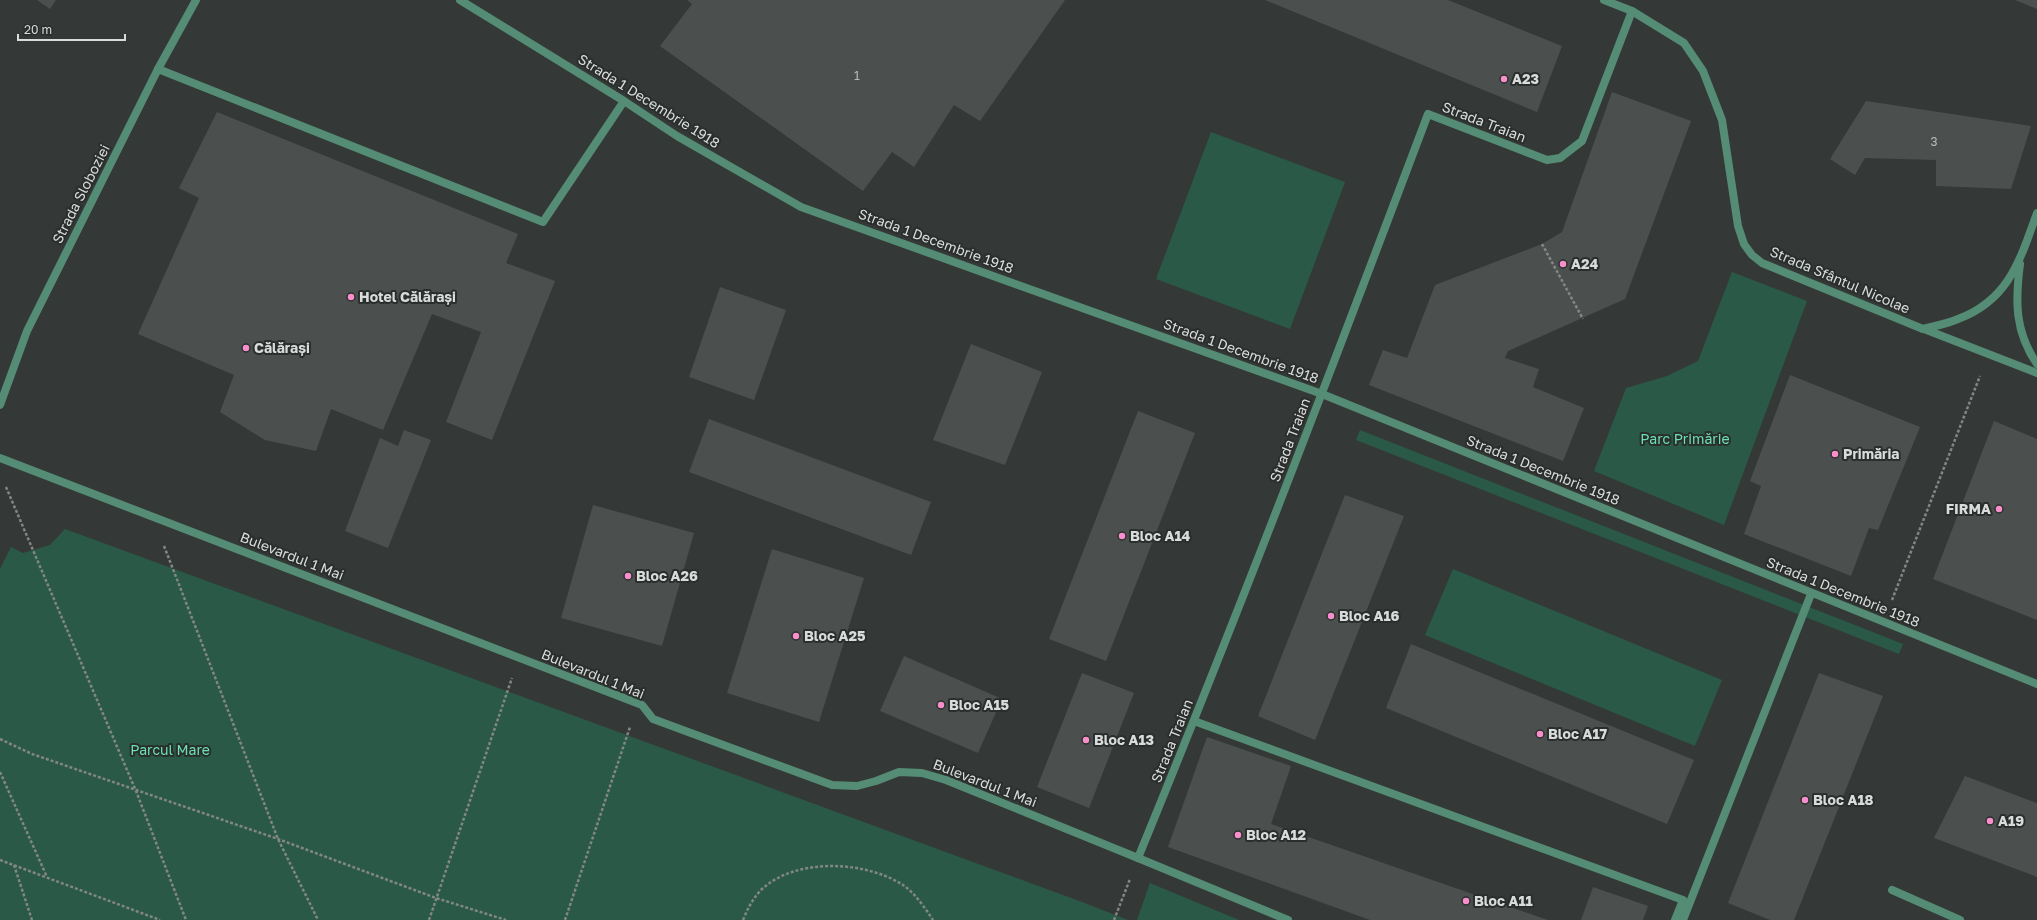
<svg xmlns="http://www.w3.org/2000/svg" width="2037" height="920" viewBox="0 0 2037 920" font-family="'Golos Text',sans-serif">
<rect width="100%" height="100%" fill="#343937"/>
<path fill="#2a5947" d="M 1211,132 L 1345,182 L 1290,329 L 1156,279 Z
M 1732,272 L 1807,301 L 1724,525 L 1594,471 L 1626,388 L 1667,376 L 1698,361 Z
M 1360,430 L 1903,644 L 1899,654 L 1356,440 Z
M 65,529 L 1082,902 L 1128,920 L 0,920 L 0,569 L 11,547 L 23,553 L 50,545 Z
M 1453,569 L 1722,680 L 1695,746 L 1425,635 Z
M 1150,883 L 1239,920 L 1137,920 Z"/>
<path fill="#4b504e" d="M 37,0 L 56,0 L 50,9 Z
M 687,0 L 1065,0 L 980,121 L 954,105 L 914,167 L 892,152 L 863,191 L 660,46 L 692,4 Z
M 1265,0 L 1448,0 L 1562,46 L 1537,112 Z
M 2015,0 L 2037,0 L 2037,9 Z
M 1612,92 L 1691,121 L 1625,299 L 1508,351 L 1505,358 L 1539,369 L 1533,387 L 1584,408 L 1563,461 L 1369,385 L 1383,350 L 1407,358 L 1435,285 L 1542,244 L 1562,232 Z
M 1866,101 L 2031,126 L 2011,189 L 1936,186 L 1936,160 L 1865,158 L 1855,175 L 1830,159 Z
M 217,112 L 518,234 L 506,263 L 555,281 L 492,440 L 446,422 L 481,332 L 432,314 L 383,430 L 331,409 L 316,451 L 265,440 L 220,412 L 234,375 L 138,334 L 199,198 L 179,188 Z
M 720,287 L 786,310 L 754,400 L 689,377 Z
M 971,344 L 1042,372 L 1005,465 L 933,440 Z
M 1790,375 L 1920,427 L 1878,530 L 1869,528 L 1851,576 L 1744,534 L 1761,486 L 1750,481 Z
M 1138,411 L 1195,433 L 1106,661 L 1049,639 Z
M 709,419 L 931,502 L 911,555 L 689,472 Z
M 1994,421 L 2037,439 L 2037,620 L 1933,579 Z
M 404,430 L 431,440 L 388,548 L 345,531 L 380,438 L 398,446 Z
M 1345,495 L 1404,516 L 1315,740 L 1258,716 Z
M 593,505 L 694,533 L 662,646 L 561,618 Z
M 772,549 L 864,578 L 819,722 L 727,693 Z
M 1411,644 L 1694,760 L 1667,824 L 1386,708 Z
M 904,656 L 1002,699 L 978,753 L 880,711 Z
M 1082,673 L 1134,693 L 1089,808 L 1037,787 Z
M 1819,673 L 1883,696 L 1794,920 L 1770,920 L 1728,903 Z
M 1207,737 L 1291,766 L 1271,824 L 1548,920 L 1370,920 L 1168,847 Z
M 1965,776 L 2037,803 L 2037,877 L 1934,838 Z
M 1593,887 L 1648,906 L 1643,920 L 1581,920 Z"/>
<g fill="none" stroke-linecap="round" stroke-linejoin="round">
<path stroke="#828684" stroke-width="2.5" stroke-dasharray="3 2" stroke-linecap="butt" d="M 1542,244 L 1583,319
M 6,487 L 136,791 L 186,920
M 164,546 L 278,839 L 318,920
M 1892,600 L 1980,376
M 0,739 L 32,754 L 278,839 L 436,898 L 506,920
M 0,772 L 47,877
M 0,860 L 160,920
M 14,865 L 32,920
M 429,920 L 512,678
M 565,920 L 630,727
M 743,920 C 748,908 753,898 762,889 C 797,857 866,861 903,885 C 915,893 925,908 933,920
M 1114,920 L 1130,879"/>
<path stroke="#548c75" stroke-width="8" d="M 1604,0 L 1632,11 L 1684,43 L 1703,71 L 1722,120 L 1738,226 L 1744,244 L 1752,255 L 1762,263 L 1923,329
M 1194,721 L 1683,900 L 1675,920
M 1138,858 L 1288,920
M 1892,890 L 1960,920"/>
<path stroke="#548c75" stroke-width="8" d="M 460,0 L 624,101 L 677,136 L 801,207 L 1322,394 L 2037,684
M 158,69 L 543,222 L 624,101
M 1138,858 C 1239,612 1334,363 1428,114 L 1547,160 L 1560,158 L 1582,141 L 1632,11
M 1683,920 L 1811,594"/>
<path stroke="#548c75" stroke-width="8" d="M 2020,264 C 2015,302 2015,332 2037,364
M 1923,329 C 1934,326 1947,324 1958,319 C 2009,300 2020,260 2037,213
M 1924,329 L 2037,373
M 0,405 L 27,331 L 158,69 L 196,0
M 0,458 L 642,705 L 653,719 L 832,785 L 857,786 L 876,781 L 899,772 L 922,773 L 946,780 L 1138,858"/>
</g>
<g fill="#f98fca" stroke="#2a2f2d" stroke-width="1.5">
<circle cx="1504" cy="79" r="4"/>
<circle cx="1563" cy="264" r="4"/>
<circle cx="351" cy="297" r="4"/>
<circle cx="246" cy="348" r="4"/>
<circle cx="1835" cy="454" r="4"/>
<circle cx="1999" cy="509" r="4"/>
<circle cx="1122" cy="536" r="4"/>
<circle cx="628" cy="576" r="4"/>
<circle cx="1331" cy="616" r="4"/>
<circle cx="796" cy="636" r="4"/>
<circle cx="941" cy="705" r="4"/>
<circle cx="1540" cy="734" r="4"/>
<circle cx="1086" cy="740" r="4"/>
<circle cx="1805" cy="800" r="4"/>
<circle cx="1990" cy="821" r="4"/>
<circle cx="1238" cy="835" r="4"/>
<circle cx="1466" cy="901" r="4"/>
</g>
<g text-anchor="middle" stroke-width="4" stroke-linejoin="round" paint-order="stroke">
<g font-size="12" fill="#b6b9b8">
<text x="857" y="80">1</text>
<text x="1934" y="146">3</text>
</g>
<g font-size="14" font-weight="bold" fill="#d9dcdb" stroke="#2a2f2d" text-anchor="start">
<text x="1512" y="84">A23</text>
<text x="1571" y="269">A24</text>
<text x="359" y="302">Hotel Călărași</text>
<text x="254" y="353">Călărași</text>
<text x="1843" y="459">Primăria</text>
<text x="1991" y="514" text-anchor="end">FIRMA</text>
<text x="1130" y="541">Bloc A14</text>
<text x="636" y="581">Bloc A26</text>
<text x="1339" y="621">Bloc A16</text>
<text x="804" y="641">Bloc A25</text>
<text x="949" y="710">Bloc A15</text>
<text x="1548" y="739">Bloc A17</text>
<text x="1094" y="745">Bloc A13</text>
<text x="1813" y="805">Bloc A18</text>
<text x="1998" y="826">A19</text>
<text x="1246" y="840">Bloc A12</text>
<text x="1474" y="906">Bloc A11</text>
</g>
<g font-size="14" fill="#d9dcdb" stroke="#2a2f2d">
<text transform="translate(649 101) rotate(32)" y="5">Strada 1 Decembrie 1918</text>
<text transform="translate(1484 122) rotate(21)" y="5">Strada Traian</text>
<text transform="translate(81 194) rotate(-63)" y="5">Strada Sloboziei</text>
<text transform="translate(936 241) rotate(20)" y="5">Strada 1 Decembrie 1918</text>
<text transform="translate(1840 280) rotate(23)" y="5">Strada Sfântul Nicolae</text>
<text transform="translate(1241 351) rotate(20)" y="5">Strada 1 Decembrie 1918</text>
<text transform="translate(1290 440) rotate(-69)" y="5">Strada Traian</text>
<text transform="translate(1543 470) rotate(22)" y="5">Strada 1 Decembrie 1918</text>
<text transform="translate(292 556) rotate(21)" y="5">Bulevardul 1 Mai</text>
<text transform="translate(1843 592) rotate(22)" y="5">Strada 1 Decembrie 1918</text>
<text transform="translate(593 674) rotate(22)" y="5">Bulevardul 1 Mai</text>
<text transform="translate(1172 741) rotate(-68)" y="5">Strada Traian</text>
<text transform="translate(985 783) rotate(21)" y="5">Bulevardul 1 Mai</text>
</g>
<g font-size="14" fill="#6ce1b5" stroke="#2a2f2d">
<text x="1685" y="444">Parc Primărie</text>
<text x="170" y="755">Parcul Mare</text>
</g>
</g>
<path d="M18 34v6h107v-6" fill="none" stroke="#d9dcdb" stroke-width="2"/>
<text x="24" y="34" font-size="12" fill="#d9dcdb" stroke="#2a2f2d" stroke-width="3" paint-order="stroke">20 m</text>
</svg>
